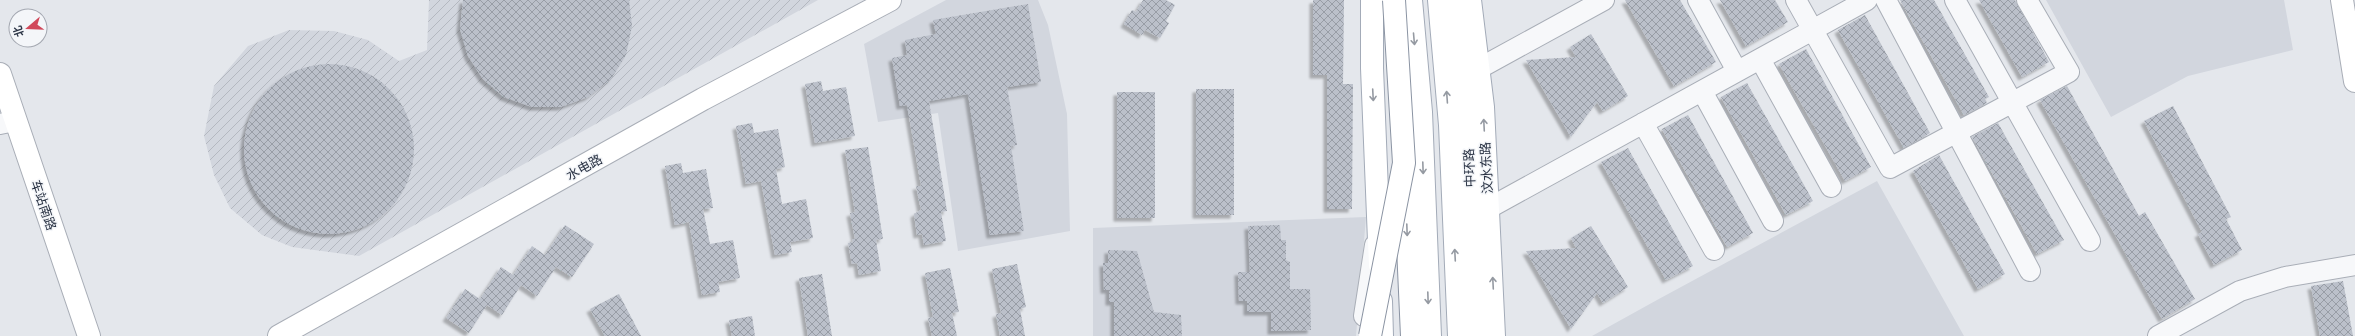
<svg xmlns="http://www.w3.org/2000/svg" width="2355" height="336" viewBox="0 0 2355 336" font-family="Overpass,'Noto Sans SC',sans-serif">
<defs>
<pattern id="industrial-furrows" width="10" height="10" patternUnits="userSpaceOnUse"><rect width="10" height="10" fill="#d2d6de"/><path d="M-1 1l2-2M0 10L10 0M9 11l2-2" fill="none" stroke="#b4b8c0"/></pattern>
<pattern id="building-cross-hatch" width="8" height="8" patternUnits="userSpaceOnUse"><rect width="8" height="8" fill="#bbc0ca"/><path d="M0 0l8 8M0 8l8-8" fill="none" stroke="#989da6"/></pattern>
<filter id="shadow"><feDropShadow dx="-3.5" dy="3.5" stdDeviation="1" flood-color="#0004"/></filter>
</defs>
<rect width="100%" height="100%" fill="#e4e7ec"/>
<path fill="#d2d6de" d="M 946,0 L 1038,0 L 1048,25 L 1067,114 L 1070,231 L 958,251 L 938,113 L 878,122 L 864,44 Z
M 2046,0 L 2284,0 L 2293,50 L 2188,76 L 2111,117 Z
M 1877,181 L 1964,336 L 1592,336 L 1657,300 Z
M 1366,217 L 1356,336 L 1093,336 L 1093,228 Z"/>
<path fill="url(#industrial-furrows)" d="M 429,0 L 818,0 L 359,256 L 292,247 L 262,235 L 230,208 L 214,175 L 204,136 L 214,86 L 248,46 L 289,30 L 334,31 L 368,40 L 399,61 L 427,50 Z"/>
<path fill="url(#building-cross-hatch)" filter="url(#shadow)" d="M 463,0 L 629,0 L 632,26 L 626,55 L 611,79 L 588,97 L 561,107 L 532,107 L 504,97 L 483,79 L 468,56 L 460,29 Z
M 1143,0 L 1166,0 L 1175,5 L 1166,21 L 1169,23 L 1160,38 L 1145,30 L 1142,35 L 1124,24 L 1132,10 L 1136,12 Z
M 1313,0 L 1344,0 L 1343,84 L 1353,84 L 1352,209 L 1327,209 L 1327,75 L 1313,75 Z
M 1625,0 L 1680,0 L 1716,62 L 1674,86 Z
M 1720,0 L 1775,0 L 1788,22 L 1746,46 Z
M 1900,0 L 1934,0 L 1989,97 L 1985,99 L 1987,103 L 1964,115 Z
M 1979,0 L 2015,0 L 2049,62 L 2022,77 Z
M 1028,4 L 1041,82 L 1007,87 L 1017,145 L 1011,146 L 1024,231 L 990,235 L 968,94 L 929,101 L 947,211 L 941,212 L 946,241 L 924,245 L 922,234 L 917,235 L 914,214 L 921,210 L 916,186 L 921,186 L 914,145 L 907,105 L 900,106 L 892,58 L 907,55 L 905,40 L 936,34 L 933,20 Z
M 1865,15 L 1930,133 L 1904,148 L 1838,30 Z
M 1591,34 L 1628,96 L 1603,111 L 1597,102 L 1571,137 L 1526,60 L 1576,57 L 1570,47 Z
M 1806,49 L 1871,167 L 1845,181 L 1779,64 Z
M244 149a85 85 0 1 1 170 0a85 85 0 1 1-170 0Z
M 821,81 L 823,91 L 846,87 L 855,136 L 815,143 L 805,84 Z
M 1747,83 L 1813,201 L 1786,215 L 1721,97 Z
M 2067,86 L 2139,216 L 2145,212 L 2195,299 L 2162,319 L 2040,100 Z
M 1196,89 L 1234,89 L 1234,215 L 1196,215 Z
M 1117,92 L 1155,92 L 1155,218 L 1117,218 Z
M 2173,106 L 2231,217 L 2226,219 L 2242,250 L 2214,265 L 2198,234 L 2202,232 L 2144,121 Z
M 1688,115 L 1753,233 L 1727,247 L 1662,129 Z
M 752,123 L 754,133 L 778,129 L 785,167 L 776,169 L 782,204 L 806,199 L 813,238 L 790,242 L 792,252 L 775,255 L 761,181 L 746,184 L 736,126 Z
M 1998,123 L 2064,240 L 2037,254 L 1972,137 Z
M 868,147 L 883,239 L 876,240 L 881,271 L 859,275 L 857,263 L 852,264 L 848,243 L 853,242 L 852,239 L 855,239 L 850,213 L 855,212 L 845,150 Z
M 1628,148 L 1693,266 L 1666,280 L 1601,162 Z
M 1939,155 L 2005,274 L 1978,289 L 1913,171 Z
M 681,163 L 683,173 L 706,169 L 713,208 L 703,209 L 710,244 L 733,240 L 740,278 L 718,282 L 720,292 L 702,295 L 689,222 L 675,225 L 665,166 Z
M 565,225 L 594,244 L 572,277 L 556,267 L 537,296 L 521,285 L 502,315 L 487,305 L 469,333 L 446,318 L 465,289 L 480,299 L 501,267 L 513,275 L 532,246 L 545,255 Z
M 1280,225 L 1281,240 L 1286,240 L 1286,260 L 1290,262 L 1290,289 L 1310,289 L 1311,330 L 1271,331 L 1271,312 L 1247,312 L 1247,301 L 1239,301 L 1238,272 L 1250,272 L 1248,226 Z
M 1591,226 L 1628,287 L 1603,303 L 1597,293 L 1571,329 L 1526,251 L 1576,248 L 1571,238 Z
M 1108,250 L 1137,251 L 1154,312 L 1181,315 L 1182,336 L 1114,336 L 1114,302 L 1109,302 L 1109,290 L 1104,290 L 1103,263 L 1108,263 Z
M 1017,264 L 1026,307 L 1020,309 L 1025,336 L 1000,336 L 996,314 L 1001,313 L 992,269 Z
M 950,268 L 959,312 L 952,313 L 957,336 L 932,336 L 928,318 L 933,317 L 925,273 Z
M 822,274 L 832,336 L 808,336 L 799,278 Z
M 2343,281 L 2353,336 L 2320,336 L 2311,286 Z
M 619,294 L 641,336 L 605,336 L 590,309 Z
M 752,316 L 755,336 L 732,336 L 729,320 Z"/>
<g fill="none" stroke-linecap="round" stroke-linejoin="round">
<g stroke="#a9aeb7" stroke-width="22">
<path id="street" d="M 1698,0 L 1737,71
M 1796,0 L 1890,168 L 2069,72 L 2027,0
M 1886,0 L 2030,271
M 1955,0 L 2090,241
M 1760,59 L 1831,187
M 1478,69 L 1604,0
M 1702,91 L 1773,221
M 1643,123 L 1714,250
M 0,124 L 15,121
M 1489,208 L 1867,0
M 1364,316 L 1375,245
M 2158,336 L 2240,291 L 2285,277 L 2355,265"/>
</g>
<g stroke="#a9aeb7" stroke-width="24">
<path id="secondary" d="M 2342,0 L 2355,81
M 0,74 L 89,336
M 279,336 L 703,99 L 890,0"/>
</g>
<g stroke="#a3abb8" stroke-width="24">
<path id="primary" d="M 1372,0 L 1372,68 L 1380,265
M 1411,0 L 1421,112 L 1430,336
M 1439,0 L 1450,125 L 1459,336
M 1470,0 L 1483,107 L 1494,336
M 1381,301 L 1382,336"/>
</g>
<g stroke="#8b94a3" stroke-width="24">
<path id="highway" d="M 1458,0 L 1468,148 L 1475,336
M 1405,180 L 1412,336"/>
</g>
<use href="#street" stroke="#f7f8fa" stroke-width="20"/>
<use href="#secondary" stroke="#fff" stroke-width="22"/>
<use href="#primary" stroke="#fff" stroke-width="22"/>
<use href="#highway" stroke="#fff" stroke-width="22"/>
<g stroke="#8b94a3" stroke-width="24" stroke-linecap="butt">
<path id="highway-bridge" d="M 1370,336 L 1404,163 L 1394,0"/>
</g>
<use href="#highway-bridge" stroke="#fff" stroke-width="22"/>
</g>
<defs><path id="oneway-shaft" d="M-6 0H5M1.5-3L5.5 0L1.5 3" fill="none" stroke-width="1.6" stroke-linecap="round" stroke-linejoin="round"/></defs>
<g stroke="#959aa2">
<use href="#oneway-shaft" transform="translate(1414 39) rotate(85)"/>
<use href="#oneway-shaft" transform="translate(1373 95) rotate(87)"/>
<use href="#oneway-shaft" transform="translate(1447 97) rotate(-94)"/>
<use href="#oneway-shaft" transform="translate(1484 125) rotate(-93)"/>
<use href="#oneway-shaft" transform="translate(1423 168) rotate(88)"/>
<use href="#oneway-shaft" transform="translate(1407 230) rotate(88)"/>
<use href="#oneway-shaft" transform="translate(1455 255) rotate(-93)"/>
<use href="#oneway-shaft" transform="translate(1493 283) rotate(-93)"/>
<use href="#oneway-shaft" transform="translate(1428 298) rotate(88)"/>
</g>
<g text-anchor="middle" stroke-width="3" stroke-linejoin="round" paint-order="stroke">
<g font-size="13" fill="#2b3445" stroke="#f4f6f9">
<text transform="translate(584 167) rotate(-29)" y="5">水电路</text>
<text transform="translate(1469 168) rotate(-92)" y="5">中环路</text>
<text transform="translate(1486 168) rotate(-93)" y="5">汶水东路</text>
<text transform="translate(44 205) rotate(71)" y="5">车站南路</text>
</g>
</g>
<g transform="translate(28 28) rotate(251)"><circle r="19" fill="#f4f6f9" stroke="#a4a8b1"/>
<path d="M0-3L7 15L0 10L-7 15Z" fill="#d1495b"/>
<text y="-6" font-size="11" font-weight="bold" text-anchor="middle" fill="#2b3445">北</text>
</g>
</svg>
